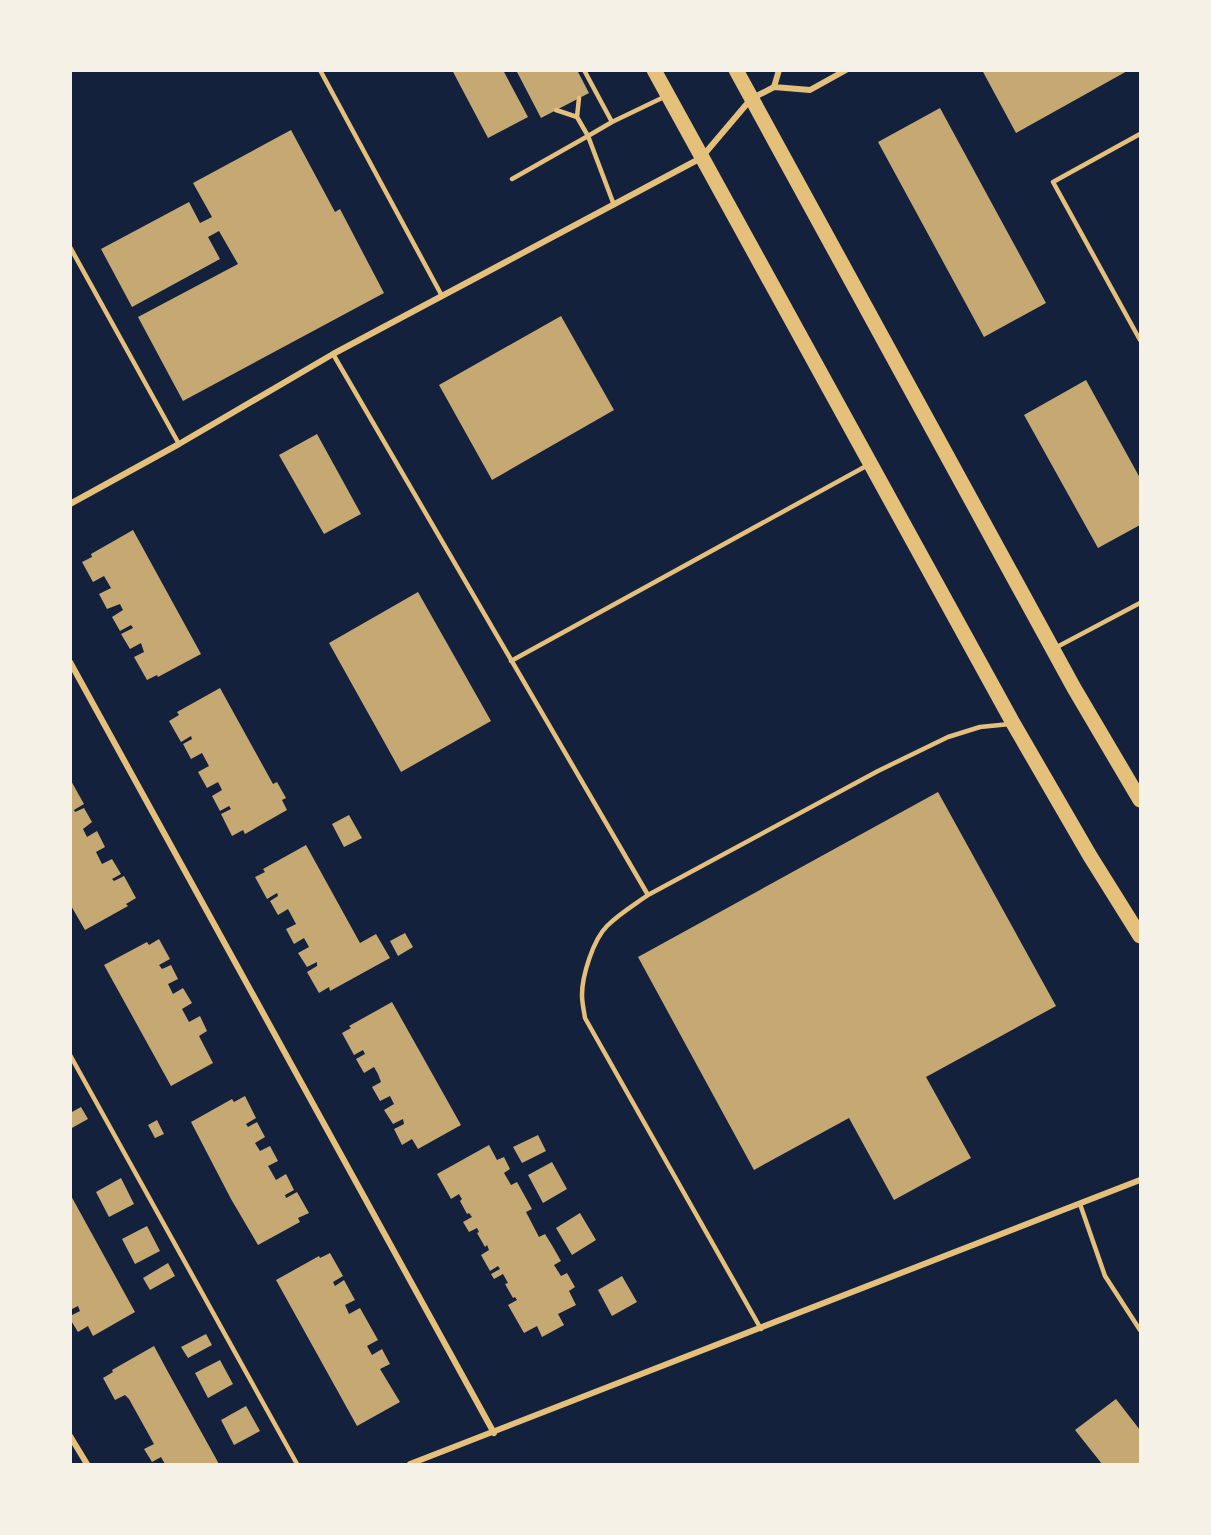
<svg xmlns="http://www.w3.org/2000/svg" width="1211" height="1535" viewBox="0 0 1211 1535" font-family="Figtree,sans-serif">
<rect width="100%" height="100%" fill="#14213d"/>
<path fill="#c6a872" d="M 452,70 L 503,70 L 528,117 L 488,138 Z
M 516,70 L 577,70 L 589,93 L 541,118 Z
M 982,70 L 1129,70 L 1016,133 Z
M 940,108 L 1046,303 L 984,337 L 878,142 Z
M 291,130 L 335,212 L 340,209 L 384,293 L 183,401 L 138,317 L 238,264 L 219,231 L 208,237 L 220,259 L 132,307 L 101,249 L 189,202 L 200,223 L 212,217 L 193,183 Z
M 561,316 L 614,410 L 492,480 L 439,385 Z
M 1086,380 L 1140,478 L 1140,525 L 1098,548 L 1024,415 Z
M 317,434 L 361,514 L 324,534 L 279,455 Z
M 133,530 L 201,654 L 158,677 L 157,675 L 147,680 L 134,657 L 144,652 L 141,643 L 130,649 L 121,634 L 133,628 L 131,625 L 120,631 L 112,617 L 123,610 L 120,604 L 107,609 L 99,594 L 111,588 L 104,576 L 93,582 L 82,562 L 92,557 L 91,554 Z
M 418,592 L 491,721 L 401,772 L 329,643 Z
M 220,688 L 273,784 L 277,782 L 286,798 L 282,800 L 287,810 L 245,834 L 243,830 L 232,836 L 221,814 L 231,809 L 229,806 L 220,811 L 212,796 L 222,790 L 218,782 L 207,788 L 198,772 L 209,766 L 202,753 L 191,759 L 183,744 L 192,739 L 191,736 L 181,742 L 169,721 L 179,715 L 177,712 Z
M 70,779 L 84,804 L 74,810 L 75,812 L 84,808 L 92,822 L 83,829 L 87,837 L 97,831 L 105,847 L 96,852 L 102,864 L 112,859 L 121,874 L 112,879 L 114,881 L 124,876 L 136,898 L 126,904 L 128,906 L 85,930 L 70,904 Z
M 938,792 L 1056,1006 L 926,1077 L 971,1158 L 894,1200 L 849,1118 L 754,1170 L 638,957 Z
M 349,815 L 362,838 L 344,847 L 332,824 Z
M 306,845 L 360,943 L 376,934 L 390,958 L 330,991 L 329,987 L 319,993 L 307,972 L 317,966 L 317,962 L 307,967 L 298,953 L 309,947 L 304,938 L 294,944 L 286,929 L 296,924 L 288,909 L 278,915 L 270,901 L 278,896 L 277,893 L 267,899 L 255,877 L 265,872 L 263,869 Z
M 405,933 L 413,947 L 398,956 L 390,941 Z
M 159,939 L 170,959 L 159,965 L 162,969 L 171,965 L 178,979 L 168,984 L 173,994 L 183,988 L 192,1003 L 182,1009 L 189,1022 L 200,1016 L 207,1031 L 199,1036 L 213,1063 L 171,1086 L 104,965 L 147,942 L 149,945 Z
M 392,1002 L 461,1125 L 418,1149 L 412,1139 L 402,1145 L 394,1129 L 404,1124 L 403,1119 L 393,1124 L 384,1110 L 394,1104 L 390,1096 L 380,1101 L 372,1087 L 381,1082 L 378,1074 L 374,1067 L 364,1073 L 356,1059 L 365,1054 L 363,1050 L 354,1055 L 342,1033 L 351,1028 L 349,1026 Z
M 245,1096 L 256,1118 L 246,1124 L 248,1127 L 257,1122 L 265,1137 L 255,1143 L 260,1151 L 270,1146 L 278,1161 L 268,1166 L 276,1180 L 286,1174 L 294,1190 L 285,1195 L 286,1198 L 297,1192 L 309,1213 L 298,1218 L 300,1222 L 258,1245 L 231,1199 L 191,1122 L 232,1099 L 234,1102 Z
M 81,1107 L 88,1119 L 70,1129 L 70,1113 Z
M 157,1120 L 164,1134 L 155,1138 L 148,1125 Z
M 538,1135 L 546,1151 L 522,1163 L 513,1147 Z
M 489,1145 L 497,1160 L 504,1157 L 510,1169 L 504,1173 L 511,1185 L 517,1182 L 532,1209 L 526,1212 L 539,1237 L 545,1234 L 553,1247 L 561,1261 L 554,1265 L 561,1276 L 567,1273 L 575,1287 L 569,1291 L 576,1305 L 558,1314 L 564,1325 L 542,1337 L 537,1326 L 524,1333 L 508,1305 L 517,1300 L 515,1297 L 513,1298 L 505,1284 L 508,1283 L 503,1274 L 494,1279 L 491,1274 L 500,1269 L 498,1266 L 490,1271 L 481,1255 L 489,1250 L 487,1245 L 485,1247 L 477,1233 L 479,1232 L 477,1228 L 469,1232 L 463,1222 L 472,1217 L 469,1213 L 467,1214 L 460,1201 L 462,1199 L 460,1196 L 459,1194 L 451,1199 L 437,1174 Z
M 552,1162 L 567,1189 L 543,1203 L 528,1175 Z
M 121,1178 L 134,1204 L 109,1217 L 96,1192 Z
M 70,1194 L 135,1312 L 93,1336 L 88,1326 L 78,1332 L 70,1319 L 70,1316 L 80,1311 L 78,1306 L 70,1310 Z
M 580,1213 L 596,1240 L 572,1255 L 556,1228 Z
M 147,1226 L 160,1251 L 135,1264 L 122,1239 Z
M 330,1253 L 343,1276 L 333,1282 L 335,1286 L 344,1280 L 355,1300 L 345,1305 L 349,1314 L 360,1308 L 378,1340 L 367,1346 L 372,1355 L 382,1349 L 390,1364 L 380,1369 L 400,1402 L 357,1426 L 276,1280 L 319,1256 L 320,1258 Z
M 168,1263 L 175,1276 L 150,1290 L 143,1278 Z
M 622,1276 L 637,1302 L 612,1316 L 598,1290 Z
M 206,1334 L 212,1345 L 188,1358 L 181,1347 Z
M 154,1346 L 168,1372 L 219,1464 L 165,1464 L 161,1457 L 152,1462 L 144,1449 L 154,1444 L 129,1399 L 125,1395 L 115,1400 L 103,1378 L 113,1372 L 112,1370 Z
M 220,1360 L 233,1384 L 208,1398 L 195,1373 Z
M 1116,1399 L 1140,1430 L 1140,1464 L 1102,1464 L 1075,1430 Z
M 246,1406 L 260,1431 L 234,1445 L 221,1420 Z"/>
<g fill="none" stroke-linecap="round" stroke-linejoin="round">
<path stroke="#e5c07b" stroke-width="4.5" d="M 320,70 L 442,296
M 584,70 L 612,122 L 664,97
M 556,110 L 577,117
M 612,122 L 588,136 L 614,205
M 1140,134 L 1053,182 L 1140,340
M 512,179 L 588,136 L 577,117 L 579,98
M 70,247 L 179,444
M 333,354 L 648,895
M 1055,648 L 1140,603
M 511,661 L 868,465
M 70,1055 L 297,1464
M 1080,1204 L 1105,1276 L 1140,1330
M 761,1329 L 585,1018 C 584,1011 582,1003 582,995 C 582,976 593,940 607,926 C 619,914 634,905 648,895 L 878,771 L 948,737 L 980,727 L 1010,724"/>
<path stroke="#e5c07b" stroke-width="6" d="M 779,70 L 774,87 L 810,90 L 846,70
M 70,504 L 179,444 L 333,354 L 701,158 L 751,99 L 774,87
M 70,662 L 494,1433
M 70,1436 L 87,1464
M 410,1464 L 1140,1180"/>
<path stroke="#e5c07b" stroke-width="15" d="M 654,70 L 1013,723 L 1090,856 L 1140,936
M 736,70 L 1074,688 L 1140,800"/>
</g>
<rect width="1211" height="1535" fill="none" stroke="#f6f1e7" stroke-width="144"/>
</svg>
